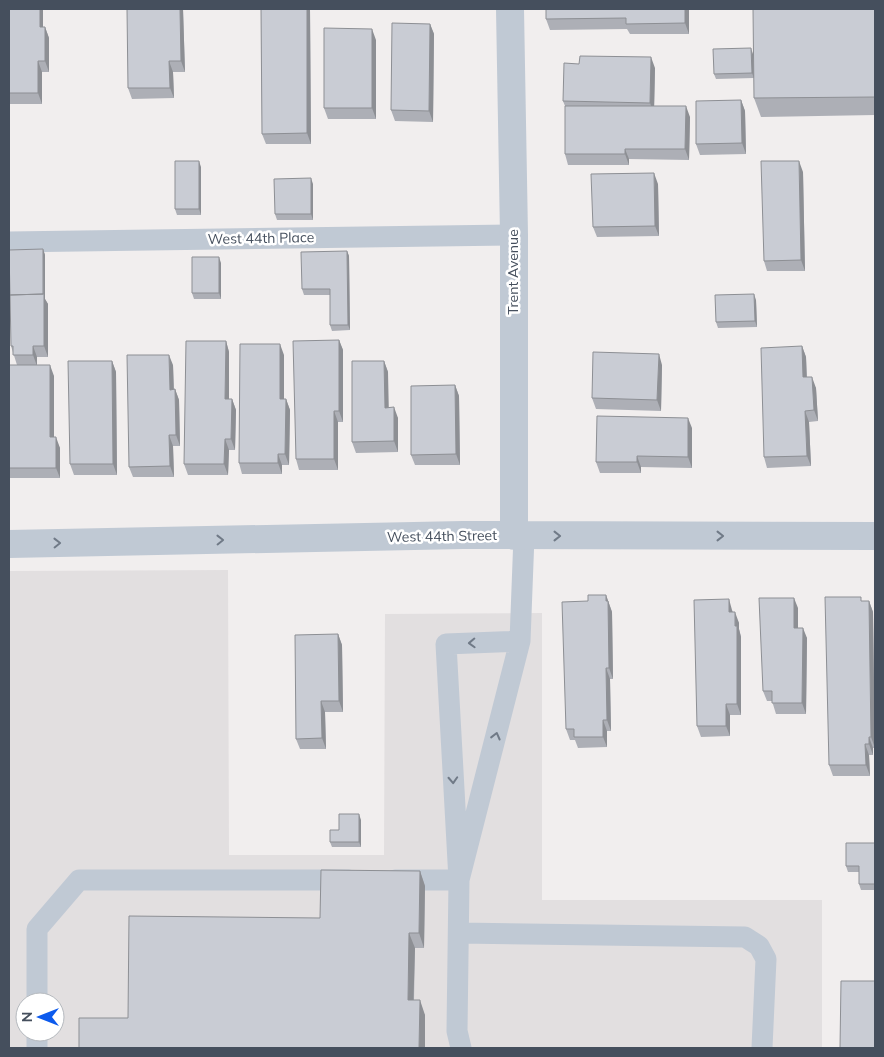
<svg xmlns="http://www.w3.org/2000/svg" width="884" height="1057" viewBox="0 0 884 1057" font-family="Mulish,sans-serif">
<rect width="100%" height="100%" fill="#f1eeee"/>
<path fill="#e2dfe0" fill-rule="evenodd" d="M 228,570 L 229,855 L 384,855 L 385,614 L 542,613 L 542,900 L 822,900 L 822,1048 L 9,1048 L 9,571 ZM 25,1002 L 55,1002 L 55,1032 L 25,1032 Z"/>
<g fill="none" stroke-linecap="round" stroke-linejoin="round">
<path stroke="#c0c9d4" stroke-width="21" d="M 9,242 L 514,235
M 520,641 L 446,644 L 459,880 L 520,641 L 524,536
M 395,880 L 459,880 L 457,1031 L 461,1048
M 459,933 L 745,937 L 759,946 L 766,959 L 762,1048
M 37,1002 L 37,929 L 79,880 L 349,880
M 37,1032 L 37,1048"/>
<path stroke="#c0c9d4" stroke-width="28" d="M 510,9 L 514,235 L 514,536
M 9,544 L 463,535 L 875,536"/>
</g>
<path fill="#adafb6" d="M 9,9 L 43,9 L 43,27 L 45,27 L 49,38 L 49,72 L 42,72 L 42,104 L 9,104 Z
M 183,9 L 185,72 L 173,72 L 174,98 L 132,99 L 128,88 Z
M 261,9 L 310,9 L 311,144 L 266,144 L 262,134 Z
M 689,9 L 689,34 L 630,34 L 627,29 L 550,30 L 546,19 Z
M 875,9 L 875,115 L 761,117 L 754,98 L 754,78 L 716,79 L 714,74 L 753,54 L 754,77 Z
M 430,24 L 434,34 L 433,122 L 395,121 L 391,110 Z
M 376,40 L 376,119 L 328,119 L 324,108 Z
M 655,68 L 654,106 L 690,117 L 689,160 L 629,159 L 629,165 L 568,165 L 565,154 L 565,106 L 563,101 Z
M 741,100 L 745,111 L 746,154 L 700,155 L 696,144 Z
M 201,167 L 201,215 L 177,215 L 175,209 Z
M 803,172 L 805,271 L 767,271 L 764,261 Z
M 313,184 L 313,220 L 277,220 L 275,214 Z
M 658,184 L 659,236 L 597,237 L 593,227 Z
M 43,249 L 45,255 L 45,299 L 48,304 L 48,357 L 37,357 L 37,365 L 54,376 L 54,437 L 60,448 L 60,478 L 10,478 L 9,475 L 9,365 L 17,365 L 11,346 Z
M 347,251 L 349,256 L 350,330 L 332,331 L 330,325 L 330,295 L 304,295 L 302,289 Z
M 221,263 L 221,299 L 194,299 L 192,293 Z
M 756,300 L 757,327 L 718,328 L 716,322 Z
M 339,340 L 343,350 L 343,422 L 338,422 L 338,470 L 299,470 L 296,459 Z
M 226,341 L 229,352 L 229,399 L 232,399 L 236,410 L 235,450 L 229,450 L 228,475 L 188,475 L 184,464 Z
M 802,346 L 806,357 L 807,377 L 816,388 L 818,421 L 809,422 L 811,466 L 767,468 L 764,457 Z
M 284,355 L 284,399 L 286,399 L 290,410 L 289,465 L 282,465 L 282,474 L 242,474 L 239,463 Z
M 112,361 L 116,372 L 117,475 L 74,475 L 70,464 Z
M 384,361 L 388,372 L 388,407 L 398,418 L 398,452 L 356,453 L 352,442 Z
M 173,365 L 174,389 L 175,389 L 179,400 L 180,446 L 173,446 L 174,477 L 133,477 L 129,467 Z
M 662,365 L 661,411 L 596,409 L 592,398 Z
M 455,385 L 459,396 L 460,465 L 415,465 L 411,455 Z
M 692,428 L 692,468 L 641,467 L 641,473 L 600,473 L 596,462 Z
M 606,595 L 612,612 L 613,679 L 610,679 L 611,731 L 607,731 L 607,747 L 578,748 L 575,740 L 570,740 L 566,729 L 588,601 Z
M 863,601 L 869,601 L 873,612 L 875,748 L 873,748 L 873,755 L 869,755 L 870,776 L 833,776 L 829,765 Z
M 798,608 L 798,628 L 807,638 L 806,714 L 776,714 L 772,701 L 767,701 L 763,691 Z
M 732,610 L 733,612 L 739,623 L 739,629 L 741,637 L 741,715 L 730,715 L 730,736 L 701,737 L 697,726 Z
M 338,634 L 342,645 L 343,712 L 325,712 L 326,749 L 300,749 L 296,739 Z
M 361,820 L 361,847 L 332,847 L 330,842 L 339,830 Z
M 875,843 L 875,890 L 861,890 L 859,884 L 859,872 L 848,872 L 846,866 Z
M 420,871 L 425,886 L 424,948 L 415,948 L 414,1000 L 425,1015 L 425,1048 L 79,1048 L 128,1018 L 320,918 Z"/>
<path fill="#8d8f94" d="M 40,9 L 43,9 L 43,38 L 40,27 Z
M 180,9 L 183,9 L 185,72 L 181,61 Z
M 307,9 L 310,9 L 311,144 L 307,133 Z
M 685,9 L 689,9 L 689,34 L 685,23 Z
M 430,24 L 434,34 L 433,122 L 429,111 Z
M 45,27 L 49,38 L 49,72 L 45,61 Z
M 372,29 L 376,40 L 376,119 L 372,108 Z
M 751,48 L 753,54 L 754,78 L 752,73 Z
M 651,57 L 655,68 L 654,114 L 650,103 Z
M 38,61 L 42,72 L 42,104 L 38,93 Z
M 169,61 L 173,72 L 174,98 L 170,88 Z
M 741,100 L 745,111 L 746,154 L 742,143 Z
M 686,106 L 690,117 L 689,160 L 685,149 Z
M 625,149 L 629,159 L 629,165 L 625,154 Z
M 199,161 L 201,167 L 201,215 L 199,209 Z
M 799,161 L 803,172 L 805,271 L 801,260 Z
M 654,173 L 658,184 L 659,236 L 655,226 Z
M 311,178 L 313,184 L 313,220 L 311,214 Z
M 43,249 L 45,255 L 45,299 L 48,304 L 48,357 L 44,346 Z
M 347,251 L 349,256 L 350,330 L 348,325 Z
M 219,257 L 221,263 L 221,299 L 219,293 Z
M 754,294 L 756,300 L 757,327 L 755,321 Z
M 339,340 L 343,350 L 343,422 L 339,411 Z
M 226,341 L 229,352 L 229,410 L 225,399 Z
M 280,344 L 284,355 L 284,410 L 280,399 Z
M 33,346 L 37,357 L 37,366 L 33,355 Z
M 802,346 L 806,357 L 807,388 L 803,377 Z
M 659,354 L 662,365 L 661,411 L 657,400 Z
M 169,355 L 173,365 L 174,400 L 170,390 Z
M 112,361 L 116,372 L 117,475 L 113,464 Z
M 384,361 L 388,372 L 389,418 L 385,408 Z
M 50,365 L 54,376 L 54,448 L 50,437 Z
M 812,377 L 816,388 L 818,421 L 814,410 Z
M 455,385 L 459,396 L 460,465 L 456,454 Z
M 175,389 L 179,400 L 180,446 L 176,435 Z
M 232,399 L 236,410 L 235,450 L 231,439 Z
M 286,399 L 290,410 L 289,465 L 285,454 Z
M 394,407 L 398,418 L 398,452 L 394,441 Z
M 334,411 L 338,422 L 338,470 L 334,459 Z
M 805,411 L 809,422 L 811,466 L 807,456 Z
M 688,418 L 692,428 L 692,468 L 688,457 Z
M 169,435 L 173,446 L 174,477 L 170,466 Z
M 56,437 L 60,448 L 60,478 L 56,468 Z
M 225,439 L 229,450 L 228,475 L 224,464 Z
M 278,454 L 282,465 L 282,474 L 278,463 Z
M 637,456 L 641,467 L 641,473 L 637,462 Z
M 606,595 L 612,612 L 613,679 L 609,668 Z
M 794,598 L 798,608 L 798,638 L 794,628 Z
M 729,599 L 732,610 L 733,623 L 729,612 Z
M 869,601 L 873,612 L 875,748 L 871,737 Z
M 735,612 L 739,623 L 739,629 L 741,637 L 741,715 L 737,704 Z
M 803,628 L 807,638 L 806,714 L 802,703 Z
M 338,634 L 342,645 L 343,712 L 339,701 Z
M 606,668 L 610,679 L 611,731 L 607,720 Z
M 321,701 L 325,712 L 326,749 L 322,738 Z
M 726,704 L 730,715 L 730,736 L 726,726 Z
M 603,720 L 607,731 L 607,747 L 603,737 Z
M 869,737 L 873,748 L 873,755 L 869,744 Z
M 865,744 L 869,755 L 870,776 L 866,765 Z
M 359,814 L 361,820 L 361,847 L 359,842 Z
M 420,871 L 425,886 L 424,948 L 419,933 Z
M 409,933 L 415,948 L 413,1015 L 408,1000 Z
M 420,1000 L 425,1015 L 425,1048 L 419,1048 Z"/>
<path fill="#c9ccd4" stroke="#8d8f94" d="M 9,9 L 40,9 L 40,27 L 45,27 L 45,61 L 38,61 L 38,93 L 9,93 Z
M 127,9 L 180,9 L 181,61 L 169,61 L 170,88 L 128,88 Z
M 261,9 L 307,9 L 307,133 L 262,134 Z
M 546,9 L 685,9 L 685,23 L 626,24 L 626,18 L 546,19 Z
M 753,9 L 875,9 L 875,97 L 754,98 Z
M 392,23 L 430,24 L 429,111 L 391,110 Z
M 324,28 L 372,29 L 372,108 L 324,108 Z
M 751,48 L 752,73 L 714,74 L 713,49 Z
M 580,56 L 651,57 L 650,103 L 563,101 L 564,63 L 579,64 Z
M 741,100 L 742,143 L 696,144 L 696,101 Z
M 565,106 L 686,106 L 685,149 L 625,149 L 625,154 L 565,154 Z
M 175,161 L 199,161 L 199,209 L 175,209 Z
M 761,161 L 799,161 L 801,260 L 764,261 Z
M 654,173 L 655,226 L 593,227 L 591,174 Z
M 311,178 L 311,214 L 275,214 L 274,179 Z
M 43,249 L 43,294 L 10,295 L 9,250 Z
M 347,251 L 348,325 L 330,325 L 330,289 L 302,289 L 301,252 Z
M 192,257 L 219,257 L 219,293 L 192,293 Z
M 44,294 L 44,346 L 33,346 L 33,355 L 13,355 L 13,346 L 11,346 L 10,295 Z
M 754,294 L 755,321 L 716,322 L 715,295 Z
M 339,340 L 339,411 L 334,411 L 334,459 L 296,459 L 293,341 Z
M 186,341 L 226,341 L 225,399 L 232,399 L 231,439 L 225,439 L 224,464 L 184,464 Z
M 240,344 L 280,344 L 280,399 L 286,399 L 285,454 L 278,454 L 278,463 L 239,463 Z
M 802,346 L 803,377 L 812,377 L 814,410 L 805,411 L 807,456 L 764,457 L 761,348 Z
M 593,352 L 659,354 L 657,400 L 592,398 Z
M 127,355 L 169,355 L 170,390 L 175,389 L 176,435 L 169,435 L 170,466 L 129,467 Z
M 68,361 L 112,361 L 113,464 L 70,464 Z
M 352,361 L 384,361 L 385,408 L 394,407 L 394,441 L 352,442 Z
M 9,365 L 50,365 L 50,437 L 56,437 L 56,468 L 9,468 Z
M 455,385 L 456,454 L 411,455 L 411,386 Z
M 597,416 L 688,418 L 688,457 L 637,456 L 637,462 L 596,462 Z
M 588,595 L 606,595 L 606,601 L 608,601 L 609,668 L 606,668 L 607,720 L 603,720 L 603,737 L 574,737 L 574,729 L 566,729 L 562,602 L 588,601 Z
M 825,597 L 861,597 L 861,601 L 869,601 L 871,737 L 869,737 L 869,744 L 865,744 L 866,765 L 829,765 Z
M 759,598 L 794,598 L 794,628 L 803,628 L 802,703 L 772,703 L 772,691 L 763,691 Z
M 729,599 L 729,612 L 735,612 L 735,626 L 737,626 L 737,704 L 726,704 L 726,726 L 697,726 L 694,600 Z
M 338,634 L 339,701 L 321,701 L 322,738 L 296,739 L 295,635 Z
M 339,814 L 359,814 L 359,842 L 330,842 L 330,830 L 339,830 Z
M 846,843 L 875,843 L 875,884 L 859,884 L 859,866 L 846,866 Z
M 321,870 L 420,871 L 419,933 L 409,933 L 408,1000 L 420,1000 L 419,1048 L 79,1048 L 79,1018 L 128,1018 L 129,916 L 320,918 Z
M 841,981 L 875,981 L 875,1048 L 840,1048 Z"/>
<defs><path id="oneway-chevron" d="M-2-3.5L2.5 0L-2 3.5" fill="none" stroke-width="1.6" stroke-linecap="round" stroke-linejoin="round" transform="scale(1.25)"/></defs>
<g stroke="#707a87">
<use href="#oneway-chevron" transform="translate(557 536)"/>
<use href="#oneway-chevron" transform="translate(720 536)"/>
<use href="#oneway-chevron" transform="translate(220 540) rotate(-1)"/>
<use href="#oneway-chevron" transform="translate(57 543) rotate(-1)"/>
<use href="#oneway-chevron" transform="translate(472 643) rotate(178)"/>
<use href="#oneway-chevron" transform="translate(496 736) rotate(-76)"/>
<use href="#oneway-chevron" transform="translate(453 780) rotate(87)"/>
</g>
<g text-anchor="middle" stroke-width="5" stroke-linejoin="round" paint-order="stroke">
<g font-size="14" fill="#454f5d" stroke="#fff">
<text transform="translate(261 238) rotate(-1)" y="5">West 44th Place</text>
<text transform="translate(513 272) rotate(-90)" y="5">Trent Avenue</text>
<text transform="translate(442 536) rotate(-1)" y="5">West 44th Street</text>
</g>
</g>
<rect width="884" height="1057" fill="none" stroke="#454f5d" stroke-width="20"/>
<g transform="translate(40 1017) rotate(270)"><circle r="24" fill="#ffffff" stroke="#b5b9be"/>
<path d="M0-4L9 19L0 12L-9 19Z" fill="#0c5aed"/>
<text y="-8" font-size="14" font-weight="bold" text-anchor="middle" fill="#454f5d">N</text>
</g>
</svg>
